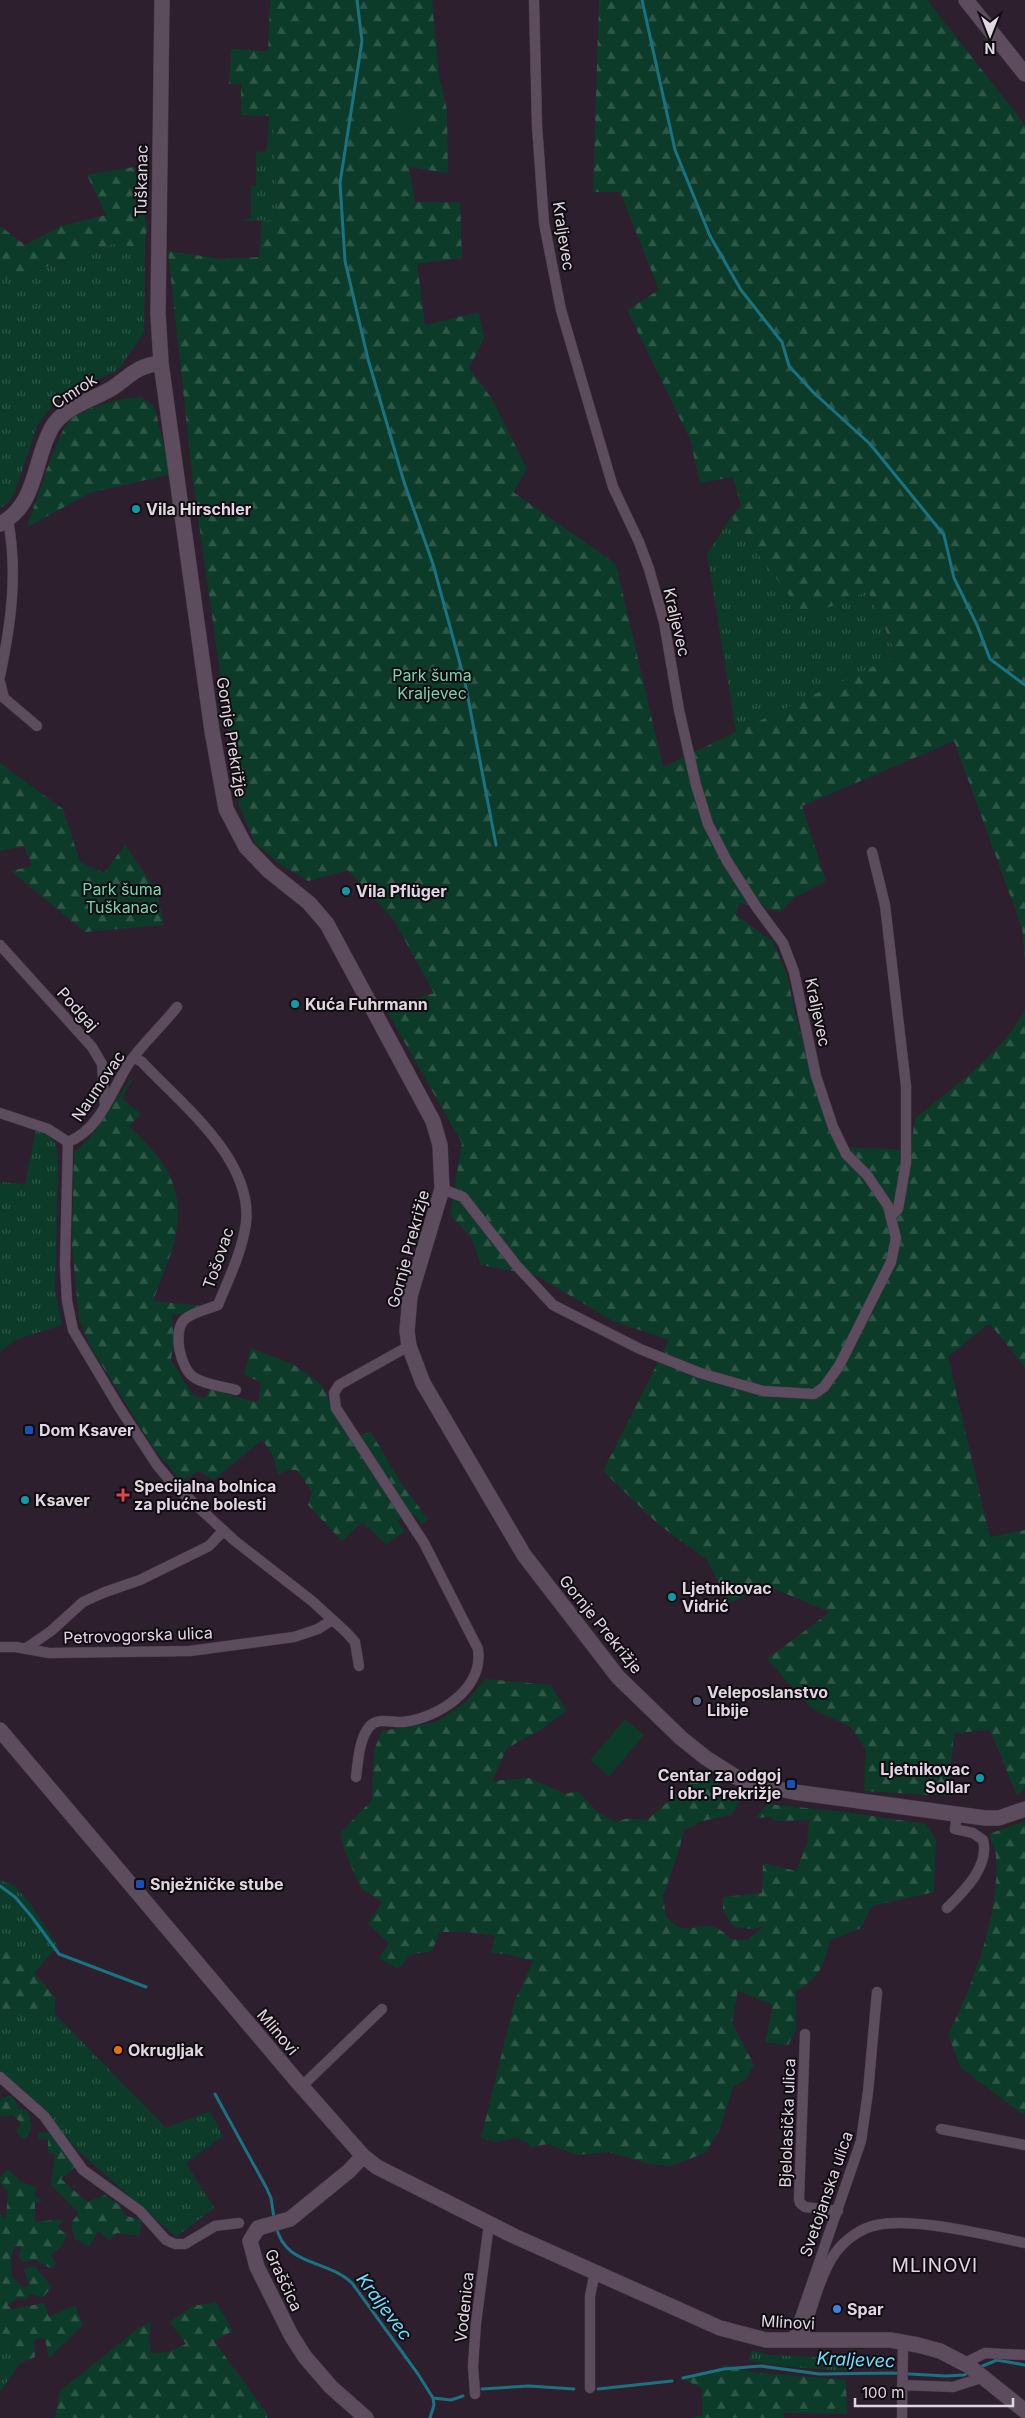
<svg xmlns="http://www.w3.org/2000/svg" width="1025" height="2418" viewBox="0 0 1025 2418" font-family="Inter,sans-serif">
<defs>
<pattern id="grass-tufts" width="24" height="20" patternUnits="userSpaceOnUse" patternTransform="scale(1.25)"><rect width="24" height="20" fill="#0c3c29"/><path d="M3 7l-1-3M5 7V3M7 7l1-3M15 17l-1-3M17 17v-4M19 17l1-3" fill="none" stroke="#2f5748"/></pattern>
<pattern id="forest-firs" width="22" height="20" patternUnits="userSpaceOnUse" patternTransform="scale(1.25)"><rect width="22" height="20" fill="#0c3c29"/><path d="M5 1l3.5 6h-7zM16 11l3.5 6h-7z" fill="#2f5748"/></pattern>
</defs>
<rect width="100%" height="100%" fill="#2d1f2e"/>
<path fill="url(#grass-tufts)" d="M 269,116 L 273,118 L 278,220 L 244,221 L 244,219 L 251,218 L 251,186 L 256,186 L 256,152 L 267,151 Z
M 113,244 L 145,248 L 144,333 L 117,371 L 75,388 L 60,398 L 47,412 L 38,424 L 14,494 L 8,503 L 0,508 L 0,276 L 10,279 Z
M 731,517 L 805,616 L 868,591 L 897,656 L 736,732 L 707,554 Z
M 36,1129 C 57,1139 56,1141 58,1163 L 55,1291 L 62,1325 L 17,1339 L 0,1352 L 0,1182 L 25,1184 Z
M 0,1880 L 15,1886 L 29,1902 L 58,1946 L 34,1973 L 0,1933 Z
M 55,2014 L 166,2128 L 210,2111 L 223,2136 L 186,2163 L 214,2208 L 176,2237 L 77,2150 L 23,2090 L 0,2073 L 0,2016 Z
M 0,2336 L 8,2341 L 20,2363 L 0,2392 Z
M 752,2351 L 771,2355 L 853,2359 L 853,2371 C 817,2369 783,2368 748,2360 Z"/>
<path fill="url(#forest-firs)" d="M 270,0 L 432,0 L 439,76 L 447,110 L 448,173 L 409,167 L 415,202 L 460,202 L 462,258 L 417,264 L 425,325 L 479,312 L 484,339 L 469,368 L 492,399 L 527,469 L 513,492 L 616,564 L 663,767 L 897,655 L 868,591 L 805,617 L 731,517 L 741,506 L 733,477 L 700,483 L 690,439 L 627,310 L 659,290 L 620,192 L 593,192 L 599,0 L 927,0 L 1025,125 L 1025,958 L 1022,928 L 954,741 L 802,806 L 826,881 L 792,899 L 781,912 L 739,903 L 736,915 L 773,942 L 787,975 L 796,1017 L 827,1125 L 838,1147 L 892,1149 L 910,1153 L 915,1119 C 953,1087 1000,1055 1025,1011 L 1025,1367 L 989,1323 L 948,1357 L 990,1537 L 1025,1530 L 1025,1788 L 1017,1796 L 990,1730 L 954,1733 L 948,1796 L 864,1791 L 866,1750 L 851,1727 L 811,1708 L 767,1659 L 830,1612 L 767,1586 L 729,1603 L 707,1560 L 658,1524 L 603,1471 L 669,1340 L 613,1321 L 537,1276 L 481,1265 L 471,1237 L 450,1215 L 462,1143 L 385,1008 L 434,993 L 393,919 L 348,870 L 308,881 L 278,863 L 255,843 L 239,805 L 193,482 L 168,251 L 222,259 L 259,257 L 262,221 L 278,220 L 273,118 L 269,116 L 241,115 L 241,84 L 229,84 L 231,49 L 268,51 Z
M 134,167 L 147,227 L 145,248 L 113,244 L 10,279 L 0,276 L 0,226 L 25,245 L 61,226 L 106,215 L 87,175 Z
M 141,397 L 153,406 L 156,413 L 171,474 L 90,493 L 27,527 C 34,508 59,426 72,418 C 93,405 117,399 141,397 Z
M 0,763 L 63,809 L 80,862 L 104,873 L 125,845 L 157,892 L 164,925 L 85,932 L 11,871 L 32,866 L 24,846 L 0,851 Z
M 134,1076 L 122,1099 L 141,1114 L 129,1126 C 139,1136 150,1146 158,1157 C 196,1208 172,1249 153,1301 L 203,1306 L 197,1313 L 172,1314 L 174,1338 L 171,1360 L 192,1394 L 205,1399 L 210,1389 L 258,1403 L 261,1383 L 244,1374 L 251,1348 L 294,1365 L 317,1381 L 325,1390 L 331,1406 L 351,1438 L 371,1432 L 401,1483 L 428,1519 L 422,1524 L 413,1514 L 397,1520 L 405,1531 L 386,1544 L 362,1522 L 342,1541 L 308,1505 L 312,1492 L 297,1470 L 287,1470 L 278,1475 L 272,1453 L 262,1440 L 213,1480 L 199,1471 L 181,1481 L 154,1449 L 90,1346 L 79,1319 L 72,1245 L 74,1152 C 101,1131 112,1100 134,1076 Z
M 485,1679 L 551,1685 L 566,1711 L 540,1730 L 507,1748 L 492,1781 L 529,1778 L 565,1794 L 577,1791 L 598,1812 L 616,1822 L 629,1818 L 647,1820 L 702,1772 L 741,1800 L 731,1815 L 702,1821 L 683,1831 L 680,1847 L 663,1896 L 666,1917 C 670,1920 674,1925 679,1927 C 694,1934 709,1914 730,1939 L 747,1940 L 764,1926 L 753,1929 L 734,1927 L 723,1911 L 723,1897 L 762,1893 L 763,1863 L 796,1871 L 807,1844 L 809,1820 L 776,1821 L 769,1817 L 756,1818 L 767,1804 L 846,1812 L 926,1824 L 936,1839 L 934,1892 L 872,1906 L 861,1928 L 830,1940 C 824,1966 819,1978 796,1991 L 796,2030 L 788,2045 L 765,2042 L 773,2005 L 738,1991 L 732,2022 L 754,2065 L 746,2079 L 733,2087 L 719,2131 L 705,2153 L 671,2166 L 650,2164 L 609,2152 L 577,2155 L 548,2144 L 530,2147 L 528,2142 L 515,2138 L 496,2142 L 481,2138 L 515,2000 L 533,1961 L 507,1954 L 491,1953 L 495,1936 L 467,1932 L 440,1932 L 432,1951 L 410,1955 L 398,1969 L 379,1958 L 389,1943 L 368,1924 L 382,1902 L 361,1888 L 344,1850 L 341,1832 L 372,1800 L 374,1750 L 382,1731 L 436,1722 L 466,1702 Z
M 1025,1821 L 1025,2113 L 1021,2113 L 961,2068 L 948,2035 C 973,1983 1000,1916 996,1856 C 995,1849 991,1841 989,1834 Z
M 0,1933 L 55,1997 L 55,2014 L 0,2016 Z
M 0,2093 L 1,2100 L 9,2095 L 15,2099 L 19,2109 L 27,2110 L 32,2124 L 28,2136 L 23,2139 L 16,2132 L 21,2123 L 13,2115 L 0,2116 Z
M 38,2133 L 50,2133 L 76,2166 L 61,2179 L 87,2202 L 105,2195 L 121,2206 L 123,2215 L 142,2220 L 139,2236 L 117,2233 L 109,2240 L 98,2231 L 89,2247 L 74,2238 L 71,2223 L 79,2213 L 51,2185 L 55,2154 L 48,2153 L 48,2139 L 39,2140 Z
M 8,2169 L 21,2182 L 37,2187 L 34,2195 L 42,2201 L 35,2203 L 35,2222 L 63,2219 L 58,2228 L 67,2235 L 62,2246 L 51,2255 L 56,2263 L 52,2269 L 35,2260 L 23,2262 L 19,2257 L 21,2246 L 14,2247 L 11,2258 L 12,2277 L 25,2288 L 29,2284 L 24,2269 L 34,2266 L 52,2287 L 43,2297 L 30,2294 L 26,2300 L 18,2298 L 7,2305 L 13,2309 L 44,2303 L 49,2317 L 75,2305 L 83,2325 L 49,2358 L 45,2339 L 39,2338 L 34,2341 L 35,2357 L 20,2363 L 8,2341 L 0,2336 L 0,2213 L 6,2219 L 8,2192 L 0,2182 L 0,2177 Z
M 216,2302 L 233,2331 L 214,2341 L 267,2414 L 267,2418 L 55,2418 L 60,2391 L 140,2327 L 151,2322 L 149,2337 L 151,2353 L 168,2352 L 186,2344 L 170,2322 L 193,2306 Z
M 727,2365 L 751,2372 L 846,2380 L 847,2414 L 784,2413 L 784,2418 L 691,2418 L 702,2415 L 702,2388 L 685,2380 Z"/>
<path fill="#0c3c29" d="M 388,112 L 411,114 L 410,126 L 387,124 Z
M 625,1719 L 644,1735 L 609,1777 L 590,1760 Z"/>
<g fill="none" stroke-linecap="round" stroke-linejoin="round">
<path stroke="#1b7281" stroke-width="3" d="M 357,0 L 362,41 L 340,183 L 345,261 L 368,359 L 404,482 L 433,564 L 465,682 L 496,845
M 642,0 L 675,150 L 710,236 L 741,290 L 782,342 L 789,366 L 813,392 L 870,444 L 944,535 L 954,578 L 977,625 L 990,659 L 1025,685
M 0,1886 L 15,1897 L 32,1917 L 59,1954 L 146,1987
M 215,2094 L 266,2187 L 271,2198 L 274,2218
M 276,2226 C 285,2267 327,2259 352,2283 L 418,2374 L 433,2398 L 451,2400 L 463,2396
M 978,2368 L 997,2360 L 1025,2365
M 683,2378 L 724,2369 L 761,2366 L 819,2374 L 892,2373 L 946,2376 L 964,2375 L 970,2372
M 482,2389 L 529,2386 L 574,2389
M 598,2389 L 672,2381
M 430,2418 L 434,2405 L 433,2398"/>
<g stroke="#463a47" stroke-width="11">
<path id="street" d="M 0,676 C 11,624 18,573 8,520
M 0,682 L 4,698 L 37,726
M 872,852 L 885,905 L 906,1086 L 906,1163 L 898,1209 L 891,1216
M 0,945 L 92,1047 L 102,1064 L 105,1106
M 134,1057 L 142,1062 C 181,1104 253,1159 246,1223 C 242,1252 229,1278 218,1305 C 208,1309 193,1312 185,1319 C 172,1330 180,1370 195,1378 C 206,1385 223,1386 236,1390
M 0,1113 L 48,1129 L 68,1142
M 68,1142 L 65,1265 L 67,1301 L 73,1330 L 119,1407 L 157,1465 L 172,1483 L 235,1541 L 312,1601 L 346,1632 L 355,1642 L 359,1666
M 68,1142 C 101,1129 111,1091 129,1063 C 143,1043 162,1026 177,1007
M 442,1189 L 463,1197 L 517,1266 L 553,1305 L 640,1349 L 700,1373 L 763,1391 L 814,1394 L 824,1387 L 839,1366 L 891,1262 L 896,1238 L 888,1206 L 867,1175 L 846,1154 L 833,1127 L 816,1076 L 794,972 L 783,943 L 757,908 L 727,861 L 708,824 L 696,785 L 679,710 L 664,622 L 649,569 L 639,542 L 613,487 L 561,310 L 544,223 L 537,126 L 534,0
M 0,1647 L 16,1647 L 49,1653 L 190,1651 L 294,1637 L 318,1629 L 332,1620
M 25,1649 L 51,1631 L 83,1602 L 105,1592 L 140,1580 L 209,1546 L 223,1531
M 356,1777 C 358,1762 359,1738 370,1726 C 378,1717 393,1723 403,1722 C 438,1718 484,1689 478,1649 L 424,1543 L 336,1408 L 334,1393 L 339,1385 L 409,1346
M 947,1908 C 964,1891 990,1866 983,1840 L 973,1833 L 955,1829 L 957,1815
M 805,2034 L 799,2199 L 800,2203 L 805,2207 L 838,2211
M 0,2077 L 44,2116 L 83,2170 L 140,2211 L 166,2240 L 175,2244 L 185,2244 L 215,2226 L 239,2223
M 302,2086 L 382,2009
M 941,2129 L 1025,2145
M 792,2341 L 861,2141 L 868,2092 L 877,1992
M 802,2341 C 809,2317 821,2271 836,2252 C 846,2239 861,2228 877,2225 C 914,2217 987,2235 1025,2243
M 965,2363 L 985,2353 L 1025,2355
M 902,2385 L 953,2387 L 984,2377
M 590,2388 L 590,2296 L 595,2272
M 475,2394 L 473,2366 L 476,2323 L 489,2224
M 902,2418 L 903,2342"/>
</g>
<g stroke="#463a47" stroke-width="16">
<path id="secondary" d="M 162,0 L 158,314 L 161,363 L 212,731 L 226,809 L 246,847 L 269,871 L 309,903 L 327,924 L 433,1121 L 440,1145 L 442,1189 L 410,1296 L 407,1331 L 409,1346 L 423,1383 L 524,1555 L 618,1677 L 681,1738 L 706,1758 L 736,1777 L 768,1787 L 794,1792 L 985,1818 L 999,1818 L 1025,1809
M 966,0 L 1025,74
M 0,524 C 37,505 33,462 51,429 C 63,406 94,400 114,387 C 132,374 137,366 161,363
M 0,1730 L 296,2080 L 363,2156 L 377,2167 L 514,2236 L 720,2328 L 766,2340 L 890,2340 L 918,2345 L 940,2351 L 969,2366 L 1025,2411
M 363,2156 L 349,2171 L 290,2219 L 258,2228 L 250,2241 L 257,2267 L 291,2335 L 305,2357 L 331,2387 L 366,2418"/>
</g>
<use href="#street" stroke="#5c4c5e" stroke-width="10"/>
<use href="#secondary" stroke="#5c4c5e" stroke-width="15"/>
</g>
<g fill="#0f9aa8" stroke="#110b12" stroke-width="2">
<circle cx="136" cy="509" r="5"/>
<circle cx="346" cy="891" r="5"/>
<circle cx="295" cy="1004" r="5"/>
<circle cx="25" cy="1500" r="5"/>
<circle cx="672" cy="1597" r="5"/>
<circle cx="980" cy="1778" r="5"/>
</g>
<g fill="#1a4fb4" stroke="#110b12" stroke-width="2">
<rect x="24" y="1425" width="10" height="10" rx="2.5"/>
<rect x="786" y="1779" width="10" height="10" rx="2.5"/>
<rect x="135" y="1879" width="10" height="10" rx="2.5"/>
</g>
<path fill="#e0444e" stroke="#110b12" stroke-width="2" d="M120.5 1487.5h5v5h5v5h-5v5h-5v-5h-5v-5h5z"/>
<circle fill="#5c6f8a" stroke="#110b12" stroke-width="2" cx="697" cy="1701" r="5"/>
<circle fill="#e8710a" stroke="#110b12" stroke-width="2" cx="118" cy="2050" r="5"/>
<circle fill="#3f7fe0" stroke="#110b12" stroke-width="2" cx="837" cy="2309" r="5"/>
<g text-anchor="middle" stroke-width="4" stroke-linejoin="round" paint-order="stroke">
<g font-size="16" fill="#e1d7e2" stroke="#110b12">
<text transform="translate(141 181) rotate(-89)" y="6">Tuškanac</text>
<text transform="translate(564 236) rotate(81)" y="6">Kraljevec</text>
<text transform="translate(74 391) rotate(-33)" y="6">Cmrok</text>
<text transform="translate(677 622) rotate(77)" y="6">Kraljevec</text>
<text transform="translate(232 737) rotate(81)" y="6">Gornje Prekrižje</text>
<text transform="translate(78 1009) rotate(48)" y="6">Podgaj</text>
<text transform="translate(818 1012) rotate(78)" y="6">Kraljevec</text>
<text transform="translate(98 1086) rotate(-56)" y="6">Naumovac</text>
<text transform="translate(408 1249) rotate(-75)" y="6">Gornje Prekrižje</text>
<text transform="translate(218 1258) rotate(-71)" y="6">Tošovac</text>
<text transform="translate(601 1624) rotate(51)" y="6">Gornje Prekrižje</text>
<text transform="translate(138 1635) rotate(-2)" y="6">Petrovogorska ulica</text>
<text transform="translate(278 2032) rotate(50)" y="6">Mlinovi</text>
<text transform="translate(787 2123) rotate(-88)" y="6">Bjelolasička ulica</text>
<text transform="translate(826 2194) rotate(-71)" y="6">Svetojanska ulica</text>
<text transform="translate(284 2280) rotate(65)" y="6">Graščica</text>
<text transform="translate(464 2307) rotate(-84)" y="6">Vodenica</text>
<text transform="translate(788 2322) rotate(3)" y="6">Mlinovi</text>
</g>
<g font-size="16" font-weight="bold" fill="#e1d7e2" stroke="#110b12" text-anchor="start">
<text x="146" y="515">Vila Hirschler</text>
<text x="356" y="897">Vila Pflüger</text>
<text x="305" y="1010">Kuća Fuhrmann</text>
<text x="39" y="1436">Dom Ksaver</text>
<text x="134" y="1492">Specijalna bolnica<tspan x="134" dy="18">za plućne bolesti</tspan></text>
<text x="35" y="1506">Ksaver</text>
<text x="682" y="1594">Ljetnikovac<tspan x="682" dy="18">Vidrić</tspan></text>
<text x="707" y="1698">Veleposlanstvo<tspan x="707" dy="18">Libije</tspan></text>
<text x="970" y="1775" text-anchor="end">Ljetnikovac<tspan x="970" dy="18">Sollar</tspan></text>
<text x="781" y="1781" text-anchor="end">Centar za odgoj<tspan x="781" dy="18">i obr. Prekrižje</tspan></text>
<text x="150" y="1890">Snježničke stube</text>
<text x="128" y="2056">Okrugljak</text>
<text x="847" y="2315">Spar</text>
</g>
<g font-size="16" fill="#76d6aa" stroke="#110b12">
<text x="432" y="681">Park šuma<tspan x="432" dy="18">Kraljevec</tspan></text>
<text x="122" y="895">Park šuma<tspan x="122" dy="18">Tuškanac</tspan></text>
</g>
<g font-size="18" font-style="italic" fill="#6ce2fb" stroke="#110b12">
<text transform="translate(384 2307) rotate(53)" y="6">Kraljevec</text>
<text transform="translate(856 2360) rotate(2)" y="6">Kraljevec</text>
</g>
<g font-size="19" letter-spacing="1" fill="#e1d7e2" stroke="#110b12">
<text x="935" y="2272">MLINOVI</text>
</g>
</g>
<g transform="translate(990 35) rotate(180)" stroke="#110b12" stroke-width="4" paint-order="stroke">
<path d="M0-4L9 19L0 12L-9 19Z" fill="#e1d7e2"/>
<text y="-8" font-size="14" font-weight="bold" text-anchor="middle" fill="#e1d7e2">N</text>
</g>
<path d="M855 2398v8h158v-8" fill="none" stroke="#e1d7e2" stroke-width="2.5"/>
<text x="862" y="2398" font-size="15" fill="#e1d7e2" stroke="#110b12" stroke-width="4" paint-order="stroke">100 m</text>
</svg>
